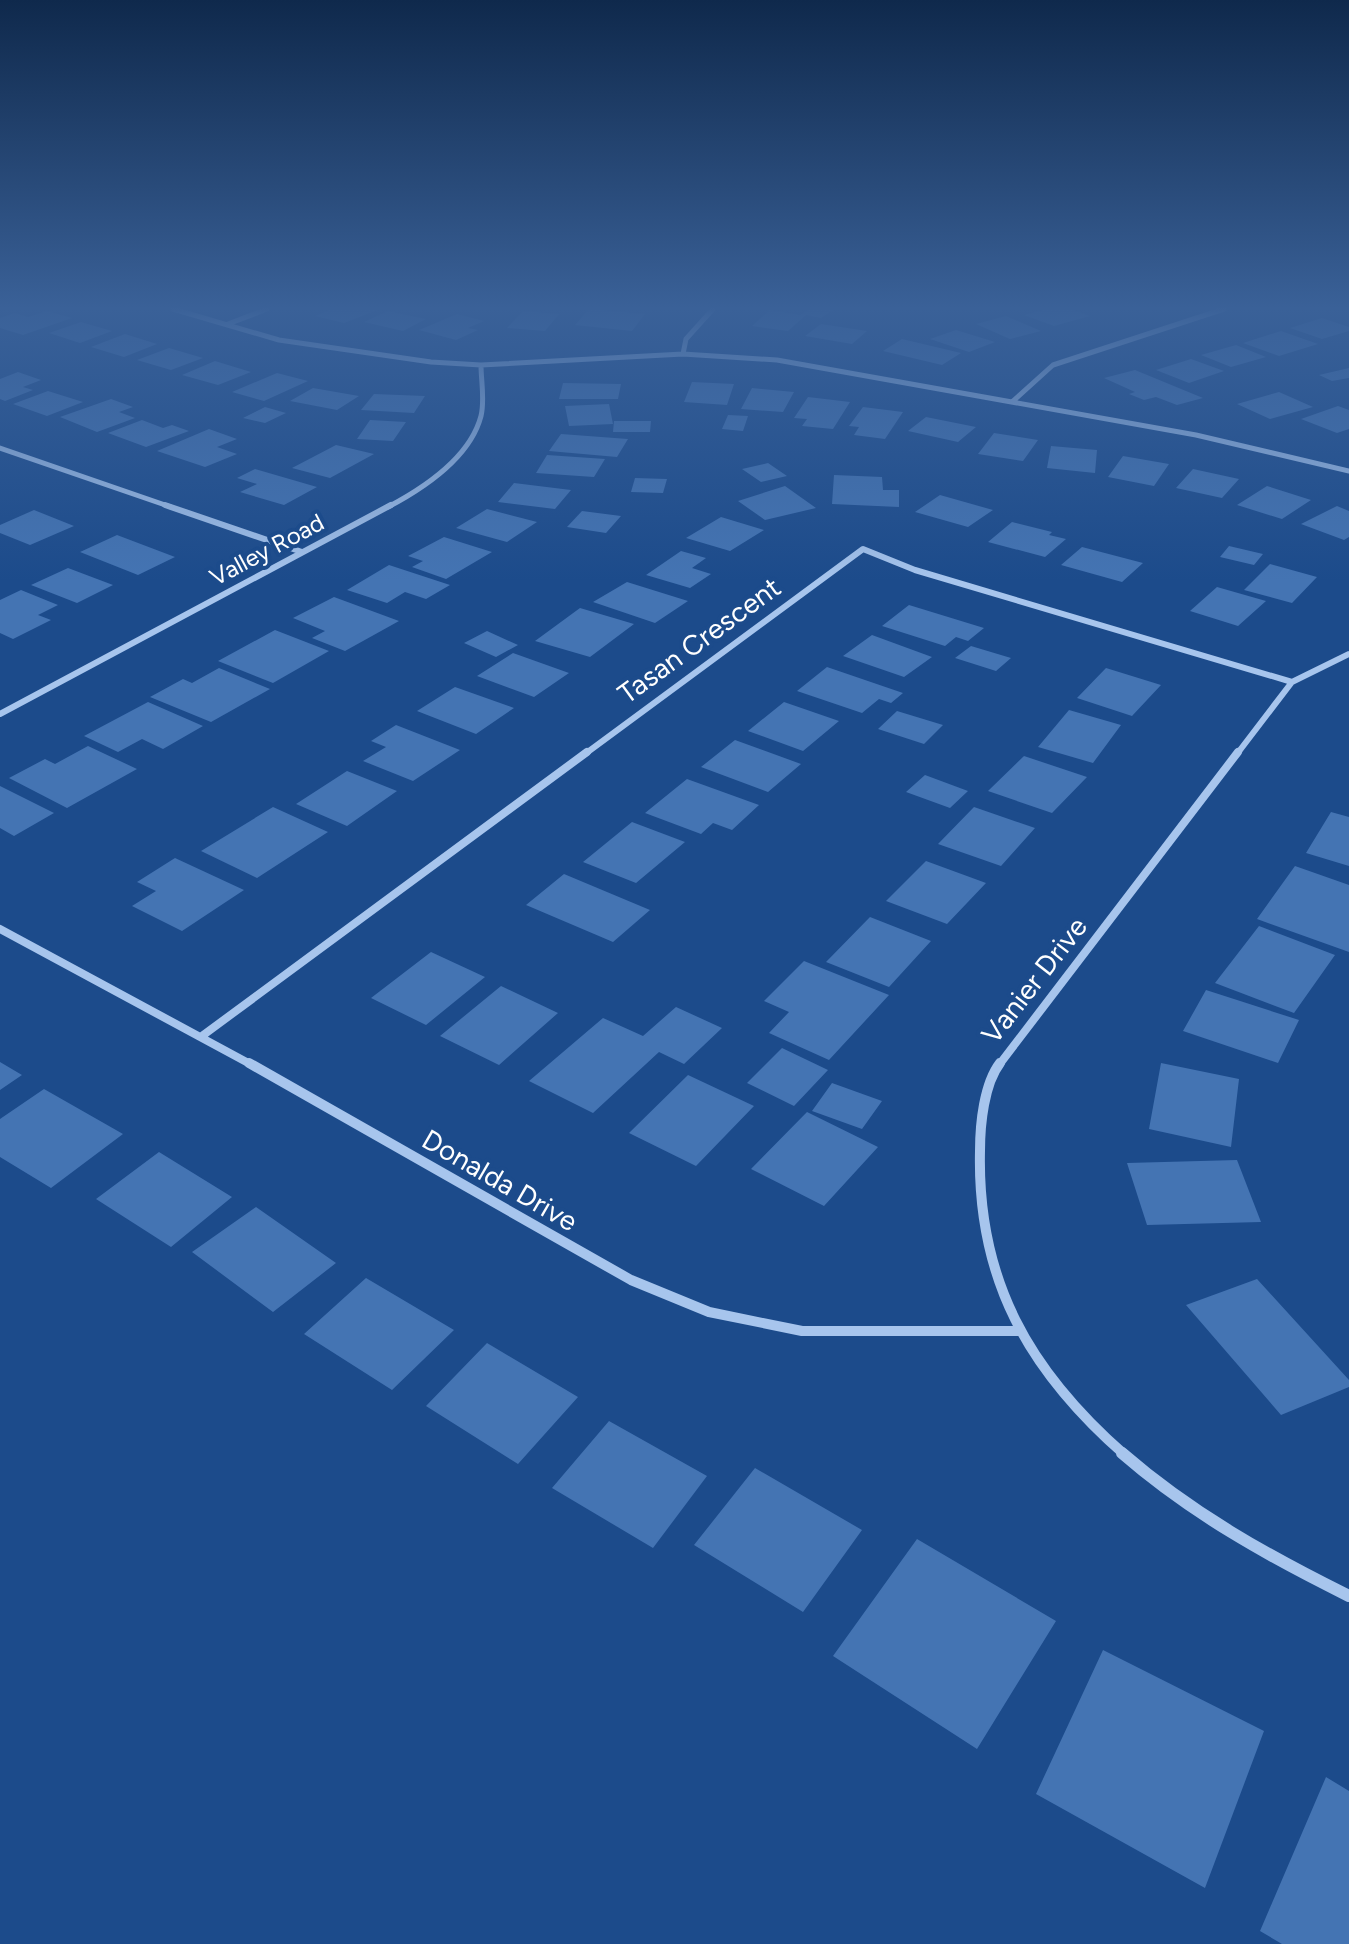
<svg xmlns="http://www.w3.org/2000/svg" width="1349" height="1944" viewBox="0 0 1349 1944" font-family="Figtree,sans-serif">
<rect width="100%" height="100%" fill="#1c4b8b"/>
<path fill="#4474b3" d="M 332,309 L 380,309 L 344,323 L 315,316 Z
M 589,309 L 645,314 L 632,331 L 575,325 Z
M 809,309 L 835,309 L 821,318 L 806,315 L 788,331 L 752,326 L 770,310 L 800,315 Z
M 1046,309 L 1071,309 L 1090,316 L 1054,326 L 1024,315 Z
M 47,311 L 72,318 L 23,335 L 0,328 L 0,318 L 15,313 L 28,317 Z
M 388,311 L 426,319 L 403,331 L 364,322 Z
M 523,311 L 559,314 L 545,331 L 507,328 Z
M 457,314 L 484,321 L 468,328 L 478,330 L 456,340 L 419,330 Z
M 1006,316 L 1041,331 L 1010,339 L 976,324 Z
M 1322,318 L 1349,327 L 1349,331 L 1322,339 L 1290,328 Z
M 81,322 L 112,331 L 80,343 L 49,333 Z
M 821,324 L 867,331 L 852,344 L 805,336 Z
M 956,330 L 995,342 L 969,352 L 930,339 Z
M 1281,331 L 1318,344 L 1279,356 L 1243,343 Z
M 125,334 L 157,344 L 124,357 L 91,347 Z
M 902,339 L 961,353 L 942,365 L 883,351 Z
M 1236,345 L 1266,357 L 1231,367 L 1201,355 Z
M 169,348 L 203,358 L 171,370 L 137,360 Z
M 1191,359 L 1224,371 L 1189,383 L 1156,370 Z
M 215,361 L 251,372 L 218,385 L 182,375 Z
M 1349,368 L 1349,378 L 1332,381 L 1319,375 Z
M 1135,370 L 1203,398 L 1177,405 L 1156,397 L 1144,400 L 1129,394 L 1135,392 L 1104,378 Z
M 18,372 L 41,380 L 23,387 L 33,390 L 5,401 L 0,399 L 0,379 Z
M 277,373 L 308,381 L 264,401 L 232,392 Z
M 692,382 L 734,384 L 727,405 L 684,402 Z
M 563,383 L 621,384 L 618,399 L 559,399 Z
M 313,388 L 359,396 L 337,410 L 290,401 Z
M 752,388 L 794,392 L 783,412 L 741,409 Z
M 48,391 L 83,402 L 47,416 L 13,404 Z
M 1279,392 L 1313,407 L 1270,419 L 1237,404 Z
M 374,394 L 425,396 L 414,413 L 361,410 Z
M 808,397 L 850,402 L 833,429 L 802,426 L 807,419 L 794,418 Z
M 111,399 L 133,407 L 119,412 L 135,418 L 97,432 L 60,417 Z
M 609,404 L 613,424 L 569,426 L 565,406 Z
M 1338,406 L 1349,410 L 1349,429 L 1337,433 L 1301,419 Z
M 265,407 L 286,413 L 265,423 L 243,418 Z
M 863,407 L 903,412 L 885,439 L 854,435 L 859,427 L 849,426 Z
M 728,415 L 748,416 L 743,431 L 722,429 Z
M 926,417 L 976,427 L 958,442 L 908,431 Z
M 142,420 L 163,428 L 172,425 L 189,431 L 146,447 L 108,433 Z
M 370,420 L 406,422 L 393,441 L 357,439 Z
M 614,421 L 651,421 L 650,432 L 613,432 Z
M 209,429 L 237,439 L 217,447 L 237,454 L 205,467 L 157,451 Z
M 994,433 L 1038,440 L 1023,461 L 978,454 Z
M 561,434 L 628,439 L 617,457 L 549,451 Z
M 336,445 L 374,454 L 330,478 L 292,468 Z
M 1051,446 L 1097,450 L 1095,473 L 1047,468 Z
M 547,455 L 605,459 L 594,477 L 536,473 Z
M 1123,456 L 1169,464 L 1154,486 L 1108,477 Z
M 768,463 L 787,476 L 761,482 L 742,469 Z
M 255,469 L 317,487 L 284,505 L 240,492 L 257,484 L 237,478 Z
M 1193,469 L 1239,479 L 1222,498 L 1176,488 Z
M 834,475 L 882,477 L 883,490 L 899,490 L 899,507 L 832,504 Z
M 635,478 L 667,479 L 663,493 L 631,492 Z
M 514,483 L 571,490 L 555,509 L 498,502 Z
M 785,486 L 816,508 L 765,520 L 738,501 Z
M 1267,486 L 1311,500 L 1282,519 L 1237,505 Z
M 940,495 L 993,510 L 968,527 L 915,512 Z
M 1337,506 L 1349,511 L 1349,537 L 1344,540 L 1301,524 Z
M 487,509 L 537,522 L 507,542 L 456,528 Z
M 34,510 L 74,526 L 30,545 L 0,533 L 0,525 Z
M 582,511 L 621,516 L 606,533 L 567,527 Z
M 721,517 L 764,530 L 730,551 L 686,538 Z
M 1012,522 L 1052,532 L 1049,535 L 1066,539 L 1045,557 L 988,542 Z
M 117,535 L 175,557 L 138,575 L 80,552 Z
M 444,537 L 492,552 L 446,579 L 412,567 L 423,561 L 408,556 Z
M 1229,546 L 1263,554 L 1254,565 L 1220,557 Z
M 1082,547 L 1143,563 L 1122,582 L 1061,565 Z
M 681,551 L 706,558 L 692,568 L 711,574 L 690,588 L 646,575 Z
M 1270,564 L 1317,577 L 1292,603 L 1244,590 Z
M 389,565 L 450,585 L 426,599 L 405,592 L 387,603 L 347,590 Z
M 68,568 L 113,585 L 77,603 L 31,585 Z
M 627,582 L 688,601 L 655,623 L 593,602 Z
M 1217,587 L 1266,601 L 1238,626 L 1190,611 Z
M 21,590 L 58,605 L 38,615 L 51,620 L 13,639 L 0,633 L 0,600 Z
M 334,597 L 399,621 L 345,651 L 312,638 L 325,631 L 293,618 Z
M 909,605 L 984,628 L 968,641 L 956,637 L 945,646 L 882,626 Z
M 580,608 L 634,624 L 590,657 L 535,641 Z
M 275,630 L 329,651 L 273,683 L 218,661 Z
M 487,631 L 518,645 L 496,657 L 464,643 Z
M 872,635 L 932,657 L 904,677 L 843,656 Z
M 971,646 L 1011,658 L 996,671 L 955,658 Z
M 513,653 L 569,673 L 534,697 L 477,676 Z
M 827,667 L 903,693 L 891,703 L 879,699 L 862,713 L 797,691 Z
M 219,668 L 270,689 L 211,722 L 150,697 L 183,679 L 192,683 Z
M 1106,668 L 1161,685 L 1132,716 L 1077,698 Z
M 455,687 L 514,708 L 476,734 L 417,711 Z
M 148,702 L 203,726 L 163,749 L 142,739 L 118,752 L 84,736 Z
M 784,702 L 839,721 L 803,751 L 748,731 Z
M 1069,710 L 1121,725 L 1093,763 L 1038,747 Z
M 897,711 L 943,725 L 924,744 L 878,729 Z
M 396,725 L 460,750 L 413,781 L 363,761 L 386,747 L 371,741 Z
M 735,740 L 801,764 L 768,792 L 701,767 Z
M 88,746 L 137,769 L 67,808 L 9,778 L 45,759 L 55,764 Z
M 1024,756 L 1087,777 L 1052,813 L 988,791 Z
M 347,771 L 397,791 L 347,826 L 296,804 Z
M 925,775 L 968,791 L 950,808 L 906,792 Z
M 687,779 L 759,805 L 732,830 L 713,823 L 701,834 L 645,813 Z
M 0,786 L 54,813 L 14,836 L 0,828 Z
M 273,807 L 328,832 L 257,878 L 201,851 Z
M 974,807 L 1035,828 L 1001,866 L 938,844 Z
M 1331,812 L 1349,817 L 1349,866 L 1306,853 Z
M 632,822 L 685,842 L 636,883 L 583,862 Z
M 175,858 L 244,890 L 182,931 L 132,906 L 156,891 L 137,882 Z
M 926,861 L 986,883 L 947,924 L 886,901 Z
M 1295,866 L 1349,885 L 1349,952 L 1257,919 Z
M 564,874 L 650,910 L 613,942 L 526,905 Z
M 870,917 L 931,941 L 889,987 L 826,962 Z
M 1259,926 L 1335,955 L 1294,1013 L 1215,983 Z
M 431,952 L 485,977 L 426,1025 L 371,998 Z
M 804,961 L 889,995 L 829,1060 L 769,1033 L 789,1012 L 764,1001 Z
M 501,986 L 558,1013 L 499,1065 L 440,1036 Z
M 1206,990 L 1299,1020 L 1278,1063 L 1183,1031 Z
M 676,1007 L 722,1028 L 684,1064 L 659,1052 L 593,1113 L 529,1081 L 603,1018 L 643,1036 Z
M 782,1048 L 828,1070 L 794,1106 L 747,1083 Z
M 0,1062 L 22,1075 L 0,1090 Z
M 1161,1063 L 1239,1079 L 1231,1147 L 1149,1129 Z
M 688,1075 L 754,1106 L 696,1166 L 629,1133 Z
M 832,1083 L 882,1101 L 862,1129 L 812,1111 Z
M 44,1089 L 123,1134 L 51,1188 L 0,1157 L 0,1119 Z
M 807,1112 L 878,1147 L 824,1206 L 751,1169 Z
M 159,1152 L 232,1197 L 171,1247 L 96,1199 Z
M 1237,1160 L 1261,1222 L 1147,1225 L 1127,1163 Z
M 256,1207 L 336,1263 L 273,1312 L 192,1252 Z
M 366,1278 L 454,1330 L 392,1390 L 304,1334 Z
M 1257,1279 L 1349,1380 L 1349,1387 L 1281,1415 L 1186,1305 Z
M 487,1343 L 578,1397 L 518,1464 L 426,1406 Z
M 609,1421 L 707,1476 L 653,1548 L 552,1488 Z
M 755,1468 L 862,1530 L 803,1612 L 694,1545 Z
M 917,1539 L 1056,1621 L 977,1749 L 833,1656 Z
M 1103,1650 L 1264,1731 L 1205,1888 L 1036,1794 Z
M 1326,1777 L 1349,1791 L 1349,1944 L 1282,1944 L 1260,1931 Z"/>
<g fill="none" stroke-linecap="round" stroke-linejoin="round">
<path stroke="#a7c5ed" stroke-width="5" d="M 173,309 L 279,340 L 431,362 L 481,365 L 683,354 L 777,360 L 1196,435 L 1349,471
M 228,324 L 267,309
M 683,354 L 686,339 L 713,309
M 1013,401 L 1053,365 L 1224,309
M 0,448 L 171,507
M 388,507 C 424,488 470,458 481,416 C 485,400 481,381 481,365"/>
<path stroke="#a7c5ed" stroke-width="6" d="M 165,505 L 302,552
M 0,714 L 391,505
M 585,754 L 863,549 L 915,570 L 1292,682
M 1237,754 L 1292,682 L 1349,654"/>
<path stroke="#a7c5ed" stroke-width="8" d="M 0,929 L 252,1065
M 202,1036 L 587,752
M 999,1065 L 1238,752"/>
<path stroke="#a7c5ed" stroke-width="10" d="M 249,1063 L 631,1280 L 709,1312 L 802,1331 L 1019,1331
M 1000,1063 C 984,1084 980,1124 980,1151 C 977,1280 1029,1371 1125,1455"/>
<path stroke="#a7c5ed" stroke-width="12" d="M 1122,1453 C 1191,1513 1268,1556 1349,1596"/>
</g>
<linearGradient id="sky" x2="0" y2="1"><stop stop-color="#0f294c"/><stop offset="0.53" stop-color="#3a6198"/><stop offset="1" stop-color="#3a6198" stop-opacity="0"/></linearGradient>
<rect width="1349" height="581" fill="url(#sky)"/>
<g text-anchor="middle" stroke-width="8" stroke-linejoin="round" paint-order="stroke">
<g font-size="24" fill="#fff" stroke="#1c4b8b">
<text transform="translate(267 550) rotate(-28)" y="8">Valley Road</text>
</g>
<g font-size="28" fill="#fff" stroke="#1c4b8b">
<text transform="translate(699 640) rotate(-36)" y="10">Tasan Crescent</text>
<text transform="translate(1034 980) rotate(-52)" y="10">Vanier Drive</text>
<text transform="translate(500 1180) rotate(30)" y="10">Donalda Drive</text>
</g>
</g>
</svg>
